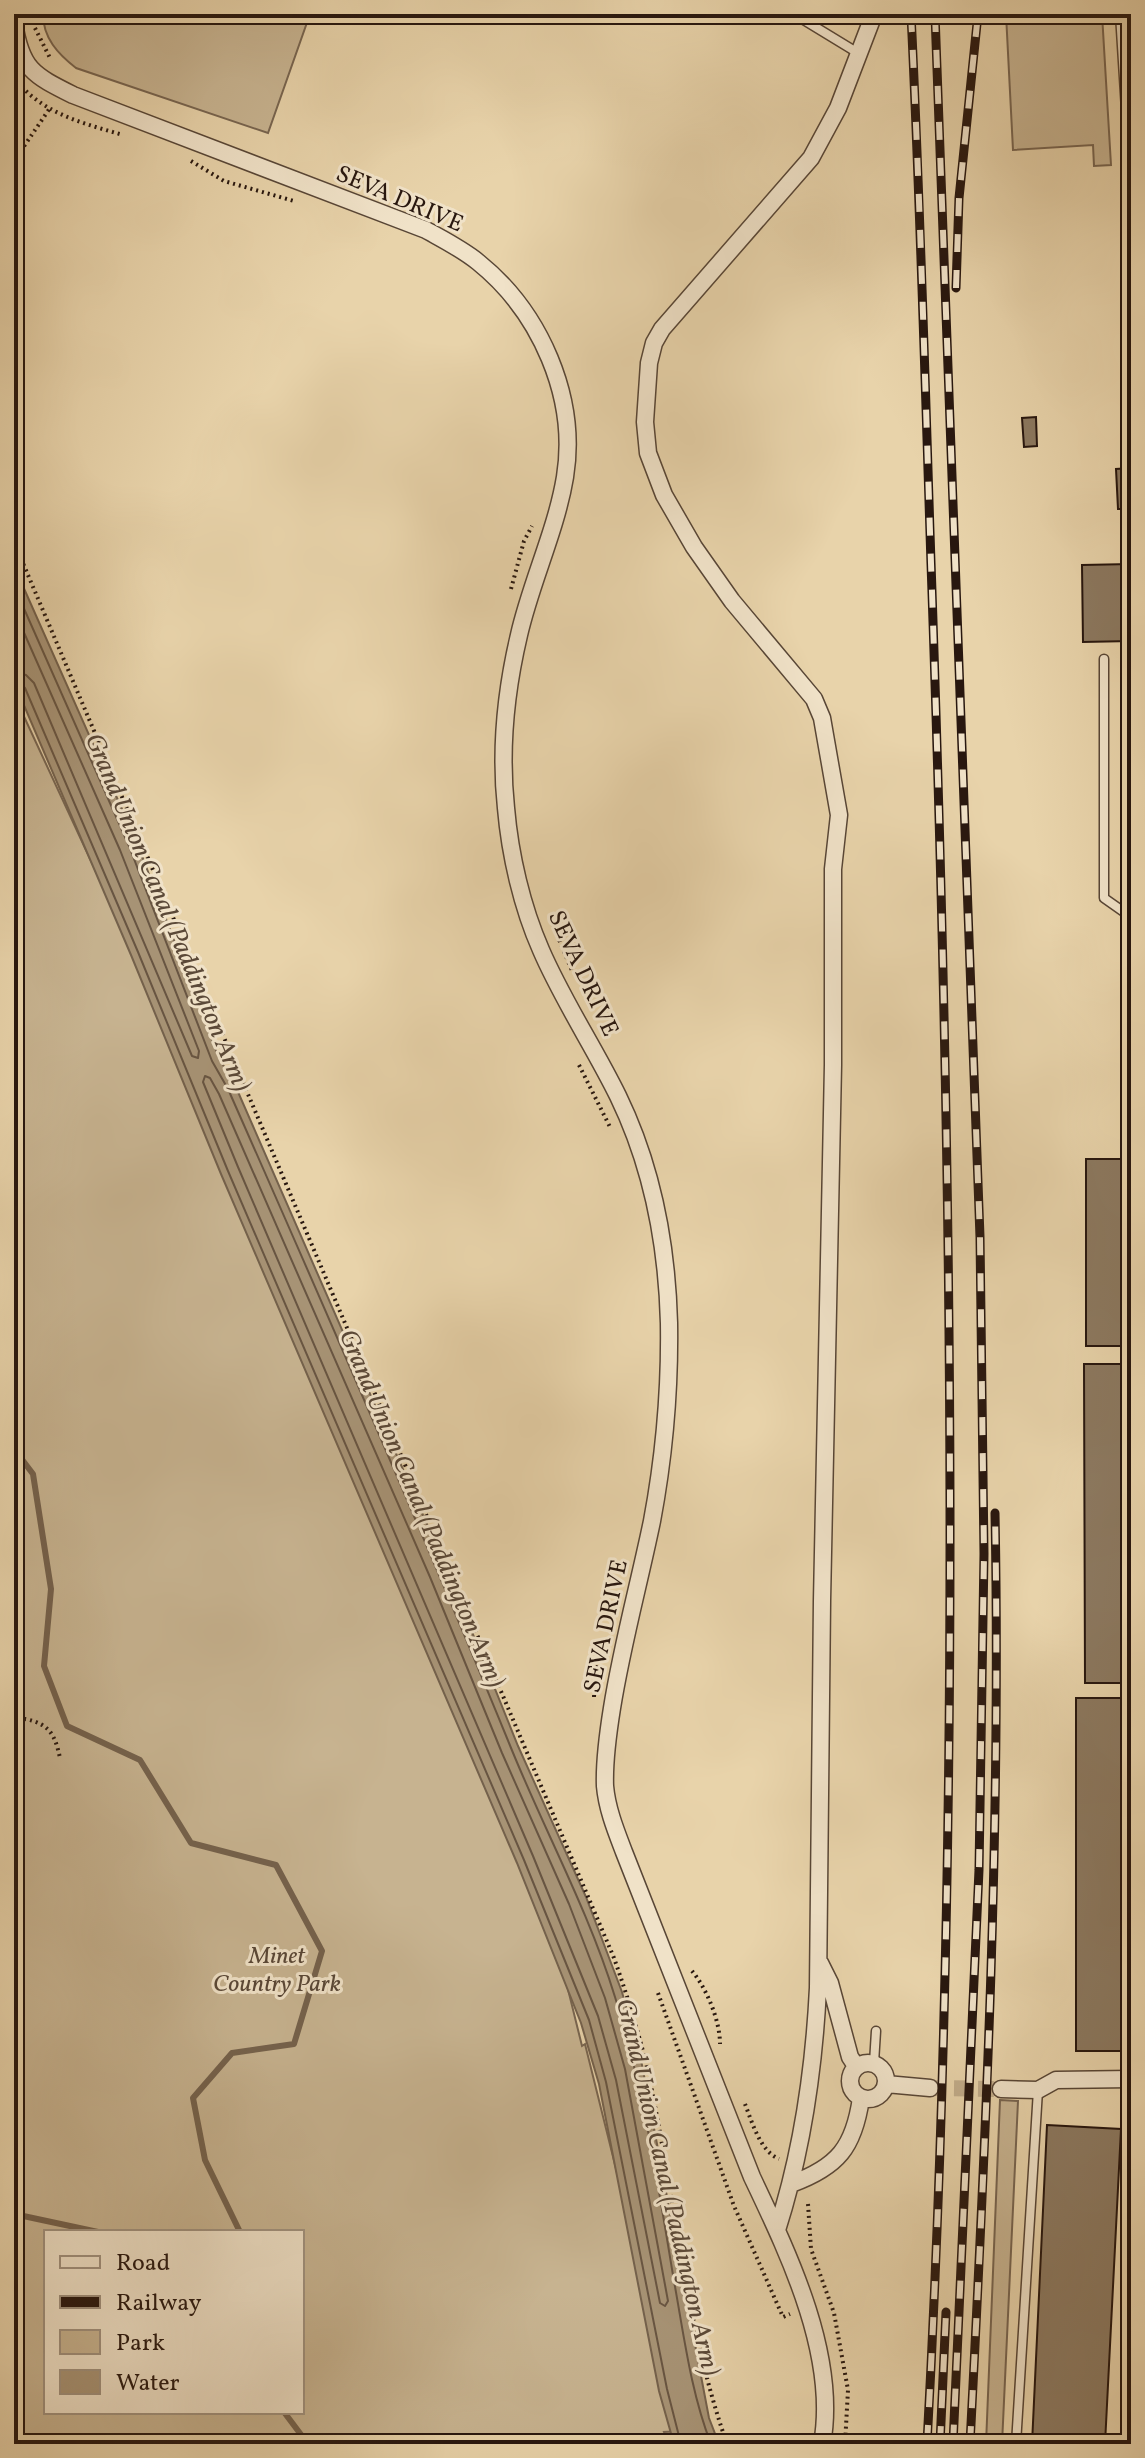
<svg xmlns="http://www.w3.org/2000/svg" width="1145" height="2458" viewBox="0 0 1145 2458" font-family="Vollkorn,serif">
<rect width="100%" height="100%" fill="#e8d3aa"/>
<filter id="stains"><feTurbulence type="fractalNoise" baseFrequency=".0025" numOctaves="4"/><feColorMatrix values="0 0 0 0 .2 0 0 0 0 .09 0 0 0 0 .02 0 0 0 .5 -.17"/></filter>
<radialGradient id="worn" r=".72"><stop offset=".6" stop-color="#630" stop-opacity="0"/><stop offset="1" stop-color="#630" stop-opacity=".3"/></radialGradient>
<path fill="#c7b390" stroke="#786550" stroke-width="2" fill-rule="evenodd" d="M 43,14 L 310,14 L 268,133 L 76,68 C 58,54 43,38 43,14 Z
M 1006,14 L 1102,14 L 1111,165 L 1094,166 L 1093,145 L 1013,150 Z
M 14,695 L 162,1014 L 560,1957 L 582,2046 L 585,2044 L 624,2201 L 687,2431 L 664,2432 L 669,2444 L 14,2444 ZM 46,2232 L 302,2232 L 302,2412 L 46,2412 Z
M 1000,2100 L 1018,2101 L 1002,2444 L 986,2444 Z"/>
<path fill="#a79375" stroke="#74614c" stroke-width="2" d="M 14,566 L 137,843 L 219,1058 L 235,1085 L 447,1570 L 518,1746 L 586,1897 L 622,1992 L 642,2065 L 709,2418 L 719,2444 L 674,2444 L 659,2391 L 599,2084 L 581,2023 L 517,1863 L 221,1174 L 131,955 L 14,682 Z"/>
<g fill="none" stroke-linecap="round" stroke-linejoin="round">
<path stroke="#685542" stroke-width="2" d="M 14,586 L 129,846 L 212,1061 L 228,1089 C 324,1306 419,1523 509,1743 C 543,1828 588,1909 615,1997 C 644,2089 658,2186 674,2281 C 684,2336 691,2393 711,2444
M 14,610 L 120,850 L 199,1051 L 198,1058 L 192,1056 L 34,683 L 26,675 L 14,672
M 14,682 L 20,683 L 25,688 L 138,952 L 228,1171 L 524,1860 L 589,2020 L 606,2082 L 667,2389 L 681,2444
M 205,1076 L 210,1078 L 219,1094 L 430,1577 L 502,1753 L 569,1904 L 605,1998 L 625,2069 L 668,2301 L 665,2306 L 660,2303 L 616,2080 L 598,2016 L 533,1856 L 238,1167 L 203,1082 Z"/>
<path stroke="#74614c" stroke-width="6" d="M 14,1449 L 33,1474 L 51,1589 L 44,1666 L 67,1726 L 140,1760 L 191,1843 L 276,1865 L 322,1951 L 294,2044 L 232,2053 L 193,2098 L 205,2160 L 240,2232
M 14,2214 L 98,2232
M 284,2412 L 308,2444"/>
</g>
<path fill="#8c7960" stroke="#28170f" stroke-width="2" d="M 1036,417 L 1037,446 L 1024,447 L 1022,418 Z
M 1131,468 L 1131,509 L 1118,509 L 1116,469 Z
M 1131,564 L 1131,641 L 1083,642 L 1082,565 Z
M 1086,1159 L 1131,1159 L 1131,1346 L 1086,1346 Z
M 1084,1364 L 1131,1364 L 1131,1683 L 1085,1683 Z
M 1076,1698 L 1131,1698 L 1131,2051 L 1076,2051 Z
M 1047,2125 L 1121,2129 L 1105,2444 L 1032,2444 Z"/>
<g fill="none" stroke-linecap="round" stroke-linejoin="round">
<path stroke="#c2ad8b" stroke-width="16" stroke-dasharray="16 8" stroke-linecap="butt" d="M 930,2088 L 1001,2089"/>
<g stroke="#584636" stroke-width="11">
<path id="lane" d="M 794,14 L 858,53
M 1104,659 L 1104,898 L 1131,917
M 874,2063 L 876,2031
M 1016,2444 L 1038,2090"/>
</g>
<g stroke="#584636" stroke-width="19">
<path id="street" d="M 1124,14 L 1131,126
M 14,23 C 21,69 33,75 73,95 L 426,230 C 444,240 462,249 478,262 C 540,312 578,397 565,477 C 556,531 531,582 519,635 C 506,690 500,752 506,808 C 510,855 522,907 541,950 C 563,1001 594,1047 618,1096 C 652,1166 667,1246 669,1323 C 670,1389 664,1457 652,1521 C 639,1584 622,1645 612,1708 C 608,1733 604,1760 605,1786 C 607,1809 616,1831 624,1852 L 752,2177 C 789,2255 838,2356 822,2444
M 820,1963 L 830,1983 L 850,2057 L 856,2066
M850 2081a18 18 0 1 1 36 0a18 18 0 1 1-36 0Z
M 886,2084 L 930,2088
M 1001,2089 L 1038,2090 L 1056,2080 L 1131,2079
M 791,2184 C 838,2167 854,2147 861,2098
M 777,2230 C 802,2152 814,2069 818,1988 L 822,1601 L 833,1065 L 833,869 L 839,815 L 822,718 L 814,699 L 732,601 L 694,547 L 664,495 L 648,453 L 645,422 L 649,363 L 654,343 L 662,329 L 811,158 L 838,108 L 874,14"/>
</g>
<path stroke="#28170f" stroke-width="4" stroke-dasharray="2 4" stroke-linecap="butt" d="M 35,28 L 51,60
M 26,91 C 52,116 89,125 123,135
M 14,161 L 50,108
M 191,161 L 224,181 L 294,201
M 14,542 L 614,1958 C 628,1998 641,2039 650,2081 C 675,2201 686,2327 727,2444
M 511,589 L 524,541 L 532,526
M 550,918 L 573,973
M 579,1065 L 611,1129
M 594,1697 L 595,1676 L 604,1643
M 14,1726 L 25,1719 C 50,1724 55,1735 60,1758
M 692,1971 C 707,1989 720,2021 720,2044
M 658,1993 L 734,2206 L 783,2317 L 790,2314
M 745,2104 C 752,2122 760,2151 779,2159
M 808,2204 L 811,2249 L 834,2313 L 848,2390 L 845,2444"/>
<use href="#lane" stroke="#f0e2c8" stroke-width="8"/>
<use href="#street" stroke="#f0e2c8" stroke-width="16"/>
<g stroke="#28170f" stroke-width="9">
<path id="rail" d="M 911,14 C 920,197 925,380 931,563 C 953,1190 961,1818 927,2444
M 935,14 L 980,1237 L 984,1554 L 979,1870 L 953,2444
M 956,288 L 959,198 L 978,14
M 940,2444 L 946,2312
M 970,2444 C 986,2134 1001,1823 995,1513"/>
</g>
<use href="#rail" stroke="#f0e2c8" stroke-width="6" stroke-dasharray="18" stroke-linecap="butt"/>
</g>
<g text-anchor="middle" stroke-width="6" stroke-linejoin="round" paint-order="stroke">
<g font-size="24" fill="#28170f" stroke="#f0e2c8">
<text transform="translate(400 198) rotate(23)" y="8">SEVA DRIVE</text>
<text transform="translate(584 973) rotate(65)" y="8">SEVA DRIVE</text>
<text transform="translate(605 1626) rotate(-78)" y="8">SEVA DRIVE</text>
</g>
<g font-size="24" font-style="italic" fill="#584636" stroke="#f0e2c8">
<text x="277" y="1963">Minet<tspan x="277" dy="28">Country Park</tspan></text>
</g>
<g font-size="26" font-style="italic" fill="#5b4938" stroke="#f0e2c8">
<text transform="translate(169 912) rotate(67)" y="9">Grand Union Canal (Paddington Arm)</text>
<text transform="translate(423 1508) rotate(67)" y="9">Grand Union Canal (Paddington Arm)</text>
<text transform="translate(669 2187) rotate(77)" y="9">Grand Union Canal (Paddington Arm)</text>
</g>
</g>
<rect width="1145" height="2458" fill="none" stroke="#e8d3aa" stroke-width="48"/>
<rect x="16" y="16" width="1113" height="2426" fill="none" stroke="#28170f" stroke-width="4"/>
<rect x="24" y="24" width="1097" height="2410" fill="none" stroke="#28170f" stroke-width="2"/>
<rect x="44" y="2230" width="260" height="184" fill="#f0e2c8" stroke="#a0917e" stroke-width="2"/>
<rect x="60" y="2256" width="40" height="12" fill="#f0e2c8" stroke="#a0917e" stroke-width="2"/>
<text x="116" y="2270" font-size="24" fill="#28170f">Road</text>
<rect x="60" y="2296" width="40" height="12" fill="#28170f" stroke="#a0917e" stroke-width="2"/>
<text x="116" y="2310" font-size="24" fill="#28170f">Railway</text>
<rect x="60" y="2330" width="40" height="24" fill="#c7b390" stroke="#a0917e" stroke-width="2"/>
<text x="116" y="2350" font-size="24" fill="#28170f">Park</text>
<rect x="60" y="2370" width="40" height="24" fill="#a79375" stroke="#a0917e" stroke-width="2"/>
<text x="116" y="2390" font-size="24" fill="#28170f">Water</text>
<rect width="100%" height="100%" filter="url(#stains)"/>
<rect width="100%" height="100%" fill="url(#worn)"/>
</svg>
